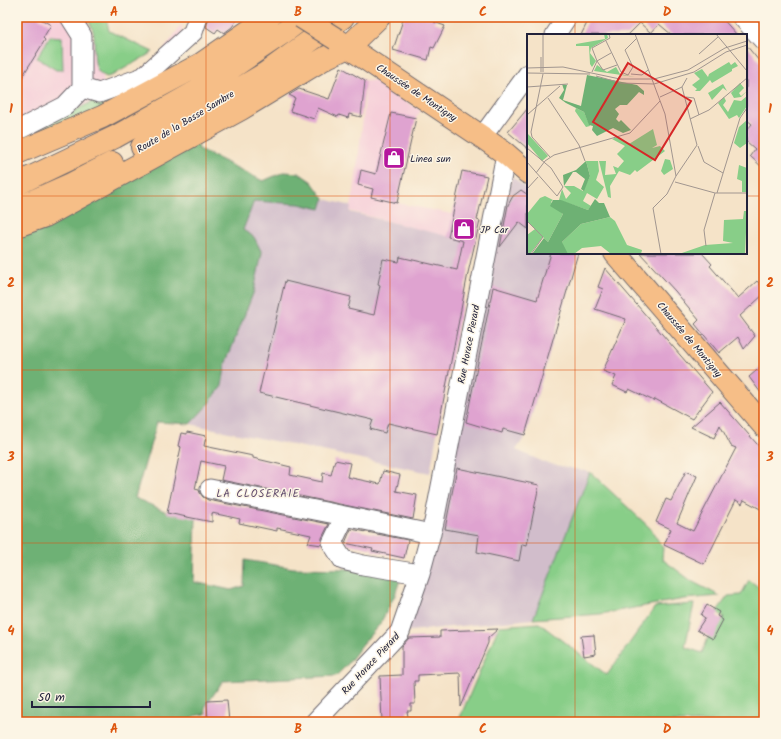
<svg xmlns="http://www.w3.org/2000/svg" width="781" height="739" viewBox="0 0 781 739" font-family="Kalam,sans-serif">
<rect width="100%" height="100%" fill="#fcf5e5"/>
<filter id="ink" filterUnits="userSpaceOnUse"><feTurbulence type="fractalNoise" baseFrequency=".025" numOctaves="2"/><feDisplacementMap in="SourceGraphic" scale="8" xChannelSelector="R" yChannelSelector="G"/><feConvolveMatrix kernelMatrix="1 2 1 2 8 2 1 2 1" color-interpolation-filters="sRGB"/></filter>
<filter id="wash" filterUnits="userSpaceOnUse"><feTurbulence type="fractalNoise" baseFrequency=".012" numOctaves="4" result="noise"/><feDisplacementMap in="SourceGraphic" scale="16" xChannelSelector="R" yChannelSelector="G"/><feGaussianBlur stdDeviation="0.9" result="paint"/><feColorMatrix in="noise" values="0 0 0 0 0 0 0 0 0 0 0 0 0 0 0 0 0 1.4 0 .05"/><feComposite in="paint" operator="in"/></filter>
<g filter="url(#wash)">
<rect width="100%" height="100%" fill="#f5e3c8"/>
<path fill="#f6cfd9" d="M 17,17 L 83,17 L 88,26 L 100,59 L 104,83 L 132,78 L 158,58 L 182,24 L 183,50 L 165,64 L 169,71 L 17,150 Z
M 378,80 L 387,85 L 396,96 L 421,110 L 416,118 L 397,203 L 477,219 L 471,242 L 447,237 L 350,211 L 354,192 L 364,110 L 365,81 Z"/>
<path fill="#d1bdcb" d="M 512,176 L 528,190 L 528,253 L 576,253 L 578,254 L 526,435 L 516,450 L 546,463 L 590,472 L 533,619 L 400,632 Z
M 324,199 L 351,206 L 350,212 L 471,242 L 430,473 L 190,424 L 206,407 L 222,386 L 226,362 L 254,237 L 243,230 L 254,201 L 299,204 L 320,209 Z"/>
<path fill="#88ce88" stroke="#557862" d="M 88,17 L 106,17 L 109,31 L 153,52 L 113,75 L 107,77 C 104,76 101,74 99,72 C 92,64 95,45 94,35 C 93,29 90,23 88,17 Z
M 50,36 L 62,37 L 63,70 L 56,70 L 37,58 Z
M 114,91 L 136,91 L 17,152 L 17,136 L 25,135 Z
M 590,472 L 650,528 L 663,548 L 662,559 L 693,582 L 720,596 L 684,599 L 600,614 L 533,619 Z
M 749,580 L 764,591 L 764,722 L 458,722 L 499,626 L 539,623 L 607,675 L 655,607 L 694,604 L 685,647 L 702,653 L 709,635 L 724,618 L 717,611 L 728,596 L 741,595 Z"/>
<path fill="#6eb174" stroke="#486a58" d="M 196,139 L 199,149 L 263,181 L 284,172 L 299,173 L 312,182 L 324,199 L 321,209 L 299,204 L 254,201 L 243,230 L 254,237 L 262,253 L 254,291 L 226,362 L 222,386 L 206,407 L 190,424 L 157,422 L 135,498 L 167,512 L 196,518 L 194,582 L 231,590 L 244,586 L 245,560 L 293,568 L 352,569 L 401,577 L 395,595 L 380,624 L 365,641 L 347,665 L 336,676 L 223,681 L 205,707 L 206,714 L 194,716 L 187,722 L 17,722 L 17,229 Z"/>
<g id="blocks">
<path fill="#dfa3d0" d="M 17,17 L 37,17 L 51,25 L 43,38 L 45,40 L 17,85 Z
M 209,17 L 239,17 L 232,27 L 224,33 L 218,29 L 215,33 L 206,27 Z
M 404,17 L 437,17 L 434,22 L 445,26 L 434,48 L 431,47 L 428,60 L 393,50 Z
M 590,17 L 721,17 L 737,35 L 672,35 L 659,24 L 651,33 L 640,23 L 628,35 L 581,35 Z
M 746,45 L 764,67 L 764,169 L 750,156 L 755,149 L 746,141 L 746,131 L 752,124 L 746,119 Z
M 341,67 L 365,81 L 361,117 L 349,114 L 348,118 L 339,115 L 338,117 L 318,108 L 314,119 L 290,111 L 295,98 L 289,95 L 299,89 L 329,99 Z
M 528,108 L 528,149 L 508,132 Z
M 391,113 L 416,118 L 397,203 L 371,197 L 373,189 L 358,185 L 361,170 L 376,174 Z
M 462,171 L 487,176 L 477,220 L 480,221 L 468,273 L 437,434 L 388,423 L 385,433 L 370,429 L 373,420 L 259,393 L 285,281 L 351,297 L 348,309 L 374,315 L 380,285 L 378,284 L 383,259 L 399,262 L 400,257 L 457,270 L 463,241 L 448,237 Z
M 521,190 L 528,195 L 528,229 L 519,222 L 500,247 L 508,205 L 513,196 Z
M 551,253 L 578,253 L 525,435 L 503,429 L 502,433 L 466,422 L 493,287 L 537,300 Z
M 640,253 L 702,253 L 712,264 L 710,266 L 738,298 L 757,281 L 764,289 L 764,294 L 740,316 L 755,336 L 744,349 L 738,337 L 719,353 L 695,324 L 699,320 L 675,291 Z
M 605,268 L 712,392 L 692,419 L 655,399 L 654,401 L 629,389 L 627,392 L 612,385 L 616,376 L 603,371 L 626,319 L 595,309 L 603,289 L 598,287 Z
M 764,364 L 764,397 L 749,377 Z
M 720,402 L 764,452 L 764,511 L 744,500 L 742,504 L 736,500 L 704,564 L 664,545 L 671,529 L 656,522 L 666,499 L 671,501 L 686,471 L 697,476 L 677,523 L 693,531 L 736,448 L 731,446 L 720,425 L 714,438 L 691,427 Z
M 187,432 L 206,436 L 204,446 L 253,456 L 253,458 L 291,467 L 290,475 L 322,482 L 323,473 L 331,475 L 335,460 L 350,463 L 347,477 L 380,484 L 383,471 L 400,475 L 396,491 L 417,495 L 413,519 L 221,480 L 224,466 L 201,461 L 195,489 L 199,490 L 200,493 L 203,497 L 208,500 L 329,524 L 322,538 L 322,545 L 308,543 L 311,535 L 277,528 L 277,531 L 239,523 L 240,519 L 212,513 L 212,522 L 167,513 L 181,447 L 178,446 L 181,433 L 187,434 Z
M 457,468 L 539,485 L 527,545 L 522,544 L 519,561 L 477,552 L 479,535 L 445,529 Z
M 351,529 L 408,540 L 404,558 L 372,551 L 373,549 L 345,543 Z
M 707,605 L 719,612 L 717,616 L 723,620 L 713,639 L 697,630 L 705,618 L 701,615 Z
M 498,629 L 488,638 L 488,643 L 461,707 L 460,673 L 418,675 L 418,681 L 414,681 L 415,704 L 411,704 L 411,711 L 407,711 L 409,722 L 382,722 L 380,676 L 402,675 L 402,646 L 409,638 L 440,637 L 440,631 Z
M 594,635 L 596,654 L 584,656 L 581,636 Z
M 227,700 L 229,722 L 208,722 L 207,701 Z"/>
</g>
</g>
<g filter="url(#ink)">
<use href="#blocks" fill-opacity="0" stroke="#6c666c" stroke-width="1"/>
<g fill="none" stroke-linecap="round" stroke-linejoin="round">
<g stroke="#6c666c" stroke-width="21">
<path id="minor" d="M 742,17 L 764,41
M 555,35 L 567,17
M 82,88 L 99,93 L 143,77 L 193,32 L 198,17
M 17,128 L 22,128 L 65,106 L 82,88 L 82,36 L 70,17
M 482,137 L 528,74
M 210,489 L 345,516 L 332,543 L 343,560 L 363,565 L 420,574
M 345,516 L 431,534
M 315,722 L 400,632 L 420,574 L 434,522 L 506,154"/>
</g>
<g stroke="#6c666c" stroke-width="24">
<path id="major" d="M 336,39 L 482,137 L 506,154 L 528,173
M 615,253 L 764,426"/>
</g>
<g stroke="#6c666c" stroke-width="24">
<path id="highway" d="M 142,147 L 266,73 L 343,17
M 17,153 L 102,117 L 201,64 L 269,17
M 17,184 L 115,137 L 199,90 L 283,33 L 304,17
M 17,208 L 71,184 L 112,163
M 17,226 L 45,216 L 241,109 L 327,57 L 348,47 L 379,17"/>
</g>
<use href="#minor" stroke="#fff" stroke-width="19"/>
<use href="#major" stroke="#f6be87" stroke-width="22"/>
<use href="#highway" stroke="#f6be87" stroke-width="22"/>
<g stroke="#6c666c" stroke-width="24" stroke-linecap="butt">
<path id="major-bridge" d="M 301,17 L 336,39"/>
</g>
<use href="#major-bridge" stroke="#f6be87" stroke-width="22"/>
</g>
</g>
<path fill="none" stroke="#de560e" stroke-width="1" stroke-opacity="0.55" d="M 206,17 L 206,722M 390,17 L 390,722M 575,17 L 575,35M 17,196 L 528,196M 746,196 L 764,196M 575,253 L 575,722M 17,370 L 764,370M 17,543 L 764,543"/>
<defs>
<g id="shop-square" transform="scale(1.15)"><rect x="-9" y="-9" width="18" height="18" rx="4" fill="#b5179e" stroke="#fcf5e5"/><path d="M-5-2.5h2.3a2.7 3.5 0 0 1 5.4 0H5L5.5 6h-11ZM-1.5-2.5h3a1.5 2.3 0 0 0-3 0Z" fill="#fff"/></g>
</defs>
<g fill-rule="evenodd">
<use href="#shop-square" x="394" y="158"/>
<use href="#shop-square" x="464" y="229"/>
</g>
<g text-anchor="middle" stroke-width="3" stroke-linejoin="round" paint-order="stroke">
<g font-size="10" fill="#22223b" stroke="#fcf5e5">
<text transform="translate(417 92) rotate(34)" y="4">Chaussée de Montigny</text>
<text transform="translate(185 121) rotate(-31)" y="4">Route de la Basse Sambre</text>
<text transform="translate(690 339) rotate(50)" y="4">Chaussée de Montigny</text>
<text transform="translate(468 344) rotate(-79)" y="4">Rue Horace Pierard</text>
<text transform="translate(370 663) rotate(-47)" y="4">Rue Horace Pierard</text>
</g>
<g font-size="10" fill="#22223b" stroke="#fcf5e5" text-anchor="start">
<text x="410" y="162">Linea sun</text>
<text x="480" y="233">JP Car</text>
</g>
<g font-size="11" letter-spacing="1" fill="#644f6f" stroke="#fcf5e5">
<text x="258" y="497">LA CLOSERAIE</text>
</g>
</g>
<g transform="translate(527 34)">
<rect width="220" height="220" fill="#f5e3c8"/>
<path d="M 77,0 L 80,0 L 81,4 L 64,14 L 63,19 L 69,27 L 65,33 L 63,30 L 62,12 L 49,12 L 49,10 L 78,5 ZM 202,28 L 204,31 L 208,28 L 211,32 L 205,35 L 205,37 L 185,49 L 183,46 L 173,57 L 168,57 L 170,55 L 165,51 L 173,45 L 167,39 L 175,35 L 181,43 L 182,40 ZM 70,31 L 80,38 L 89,33 L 93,40 L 108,43 L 67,37 ZM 213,49 L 217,54 L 212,59 L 214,62 L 220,57 L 214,63 L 207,64 L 204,59 ZM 196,50 L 200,57 L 196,54 L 185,66 L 181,59 ZM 220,62 L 220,72 L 212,84 L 210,81 L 202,85 L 191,69 L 197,63 L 199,67 L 196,71 L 201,78 L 207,66 L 214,67 ZM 49,74 L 57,78 L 63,92 L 59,93 L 48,77 ZM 220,86 L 220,109 L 213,114 L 207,109 L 212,93 ZM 126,95 L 130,111 L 125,114 L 133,112 L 138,117 L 110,138 L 108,136 L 103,141 L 92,137 L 83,152 L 84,164 L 81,163 L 72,127 L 79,127 L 78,141 L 89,140 L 86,132 L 91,134 L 97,127 L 90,120 L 98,112 L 85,105 L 90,103 L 102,110 ZM 1,100 L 21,122 L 15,127 L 0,109 ZM 138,125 L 143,126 L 146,135 L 137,141 L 134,137 ZM 59,127 L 71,127 L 72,137 L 69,146 L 77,153 L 70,165 L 60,159 L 56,167 L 64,172 L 61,176 L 32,166 L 35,155 L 39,165 L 44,159 L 37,152 L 47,152 L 56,157 L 63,142 ZM 212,131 L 220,134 L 219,158 L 215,158 L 215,147 L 210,145 ZM 18,162 L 26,166 L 24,168 L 36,180 L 21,208 L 16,203 L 3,220 L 0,220 L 0,201 L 8,195 L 0,187 L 0,180 L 13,164 ZM 217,177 L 220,177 L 218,220 L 152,220 L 178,211 L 206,209 L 196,207 L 197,186 L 216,185 ZM 83,183 L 88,187 L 100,211 L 115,216 L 114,220 L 84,220 L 74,212 L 55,214 L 47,220 L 41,220 L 36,215 L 35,208 L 54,190 Z" fill="#88ce88"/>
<path d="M 60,41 L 110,51 L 117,57 L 117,61 L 112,58 L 100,71 L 93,71 L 88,75 L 92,80 L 89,85 L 92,88 L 94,86 L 104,96 L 96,99 L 86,94 L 70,102 L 65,96 L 66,92 L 62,91 L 57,78 L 39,69 L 32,64 L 37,56 L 35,50 L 40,51 L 36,66 L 54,72 ZM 59,127 L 63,142 L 57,157 L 54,155 L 58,145 L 49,138 L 46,138 L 37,152 L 36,141 L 49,136 ZM 68,165 L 72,169 L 77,169 L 83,183 L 54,190 L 35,208 L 41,220 L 5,220 L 17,204 L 21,208 L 36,180 L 23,172 L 26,166 L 34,166 L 61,176 Z" fill="#6eb174"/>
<path fill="none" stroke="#a19690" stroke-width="1" d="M 108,0 L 138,80 L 149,142 L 140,160 L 126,174 L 134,220M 189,0 L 220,37M 79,7 L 94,38 L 101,41 L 106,33 L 98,16 L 110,4M 84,19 L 70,27 L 76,36 L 90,31M 172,20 L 191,3M 0,34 L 36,33 L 93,45 L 127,45 L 161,36 L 198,14 L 220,7M 14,38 L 14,23M 16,38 L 16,0M 65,38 L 70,27 L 65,14 L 83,4 L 82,0M 0,39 L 63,40M 16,40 L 4,98 L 5,103 L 23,123M 104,40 L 115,41 L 121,36M 69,42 L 94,49 L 127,50 L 167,38 L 199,18 L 220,11M 0,53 L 41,50M 133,63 L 155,53 L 160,44M 159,63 L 167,64 L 172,81M 21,64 L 52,111 L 58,127M 0,81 L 33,52M 163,85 L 182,76 L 220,44M 171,112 L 177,128 L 196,139M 0,114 L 24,134 L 36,153 L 30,162 L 0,128M 9,139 L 18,127 L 27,121 L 103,99 L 133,67M 149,142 L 170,111 L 155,53M 148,148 L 188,159 L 220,159M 0,155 L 11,143M 190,159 L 213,84 L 220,74M 0,187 L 16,203 L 4,220M 179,212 L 177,196 L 188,159"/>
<path fill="#d62828" fill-opacity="0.15" stroke="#d62828" stroke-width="2" d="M 101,29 L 164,67 L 128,126 L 66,88 Z"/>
<rect width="220" height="220" fill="none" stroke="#22223b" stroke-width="2"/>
</g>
<rect width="781" height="739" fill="none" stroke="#fcf5e5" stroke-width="44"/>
<path d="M32 701v6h118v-6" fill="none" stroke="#22223b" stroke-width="2"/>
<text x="38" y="701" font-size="12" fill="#22223b" stroke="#fcf5e5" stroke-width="3" paint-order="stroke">50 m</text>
<rect x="22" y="22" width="737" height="695" fill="none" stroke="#de560e" stroke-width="1.5"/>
<g font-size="13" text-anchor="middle" font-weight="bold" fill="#de560e">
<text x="114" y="16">A</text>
<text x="298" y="16">B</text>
<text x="483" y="16">C</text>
<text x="667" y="16">D</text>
<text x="11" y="113">1</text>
<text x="770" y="113">1</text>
<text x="11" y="287">2</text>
<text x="770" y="287">2</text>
<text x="11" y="461">3</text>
<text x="770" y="461">3</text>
<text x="11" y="635">4</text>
<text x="770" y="635">4</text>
<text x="114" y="733">A</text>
<text x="298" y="733">B</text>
<text x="483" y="733">C</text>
<text x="667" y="733">D</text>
</g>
</svg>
